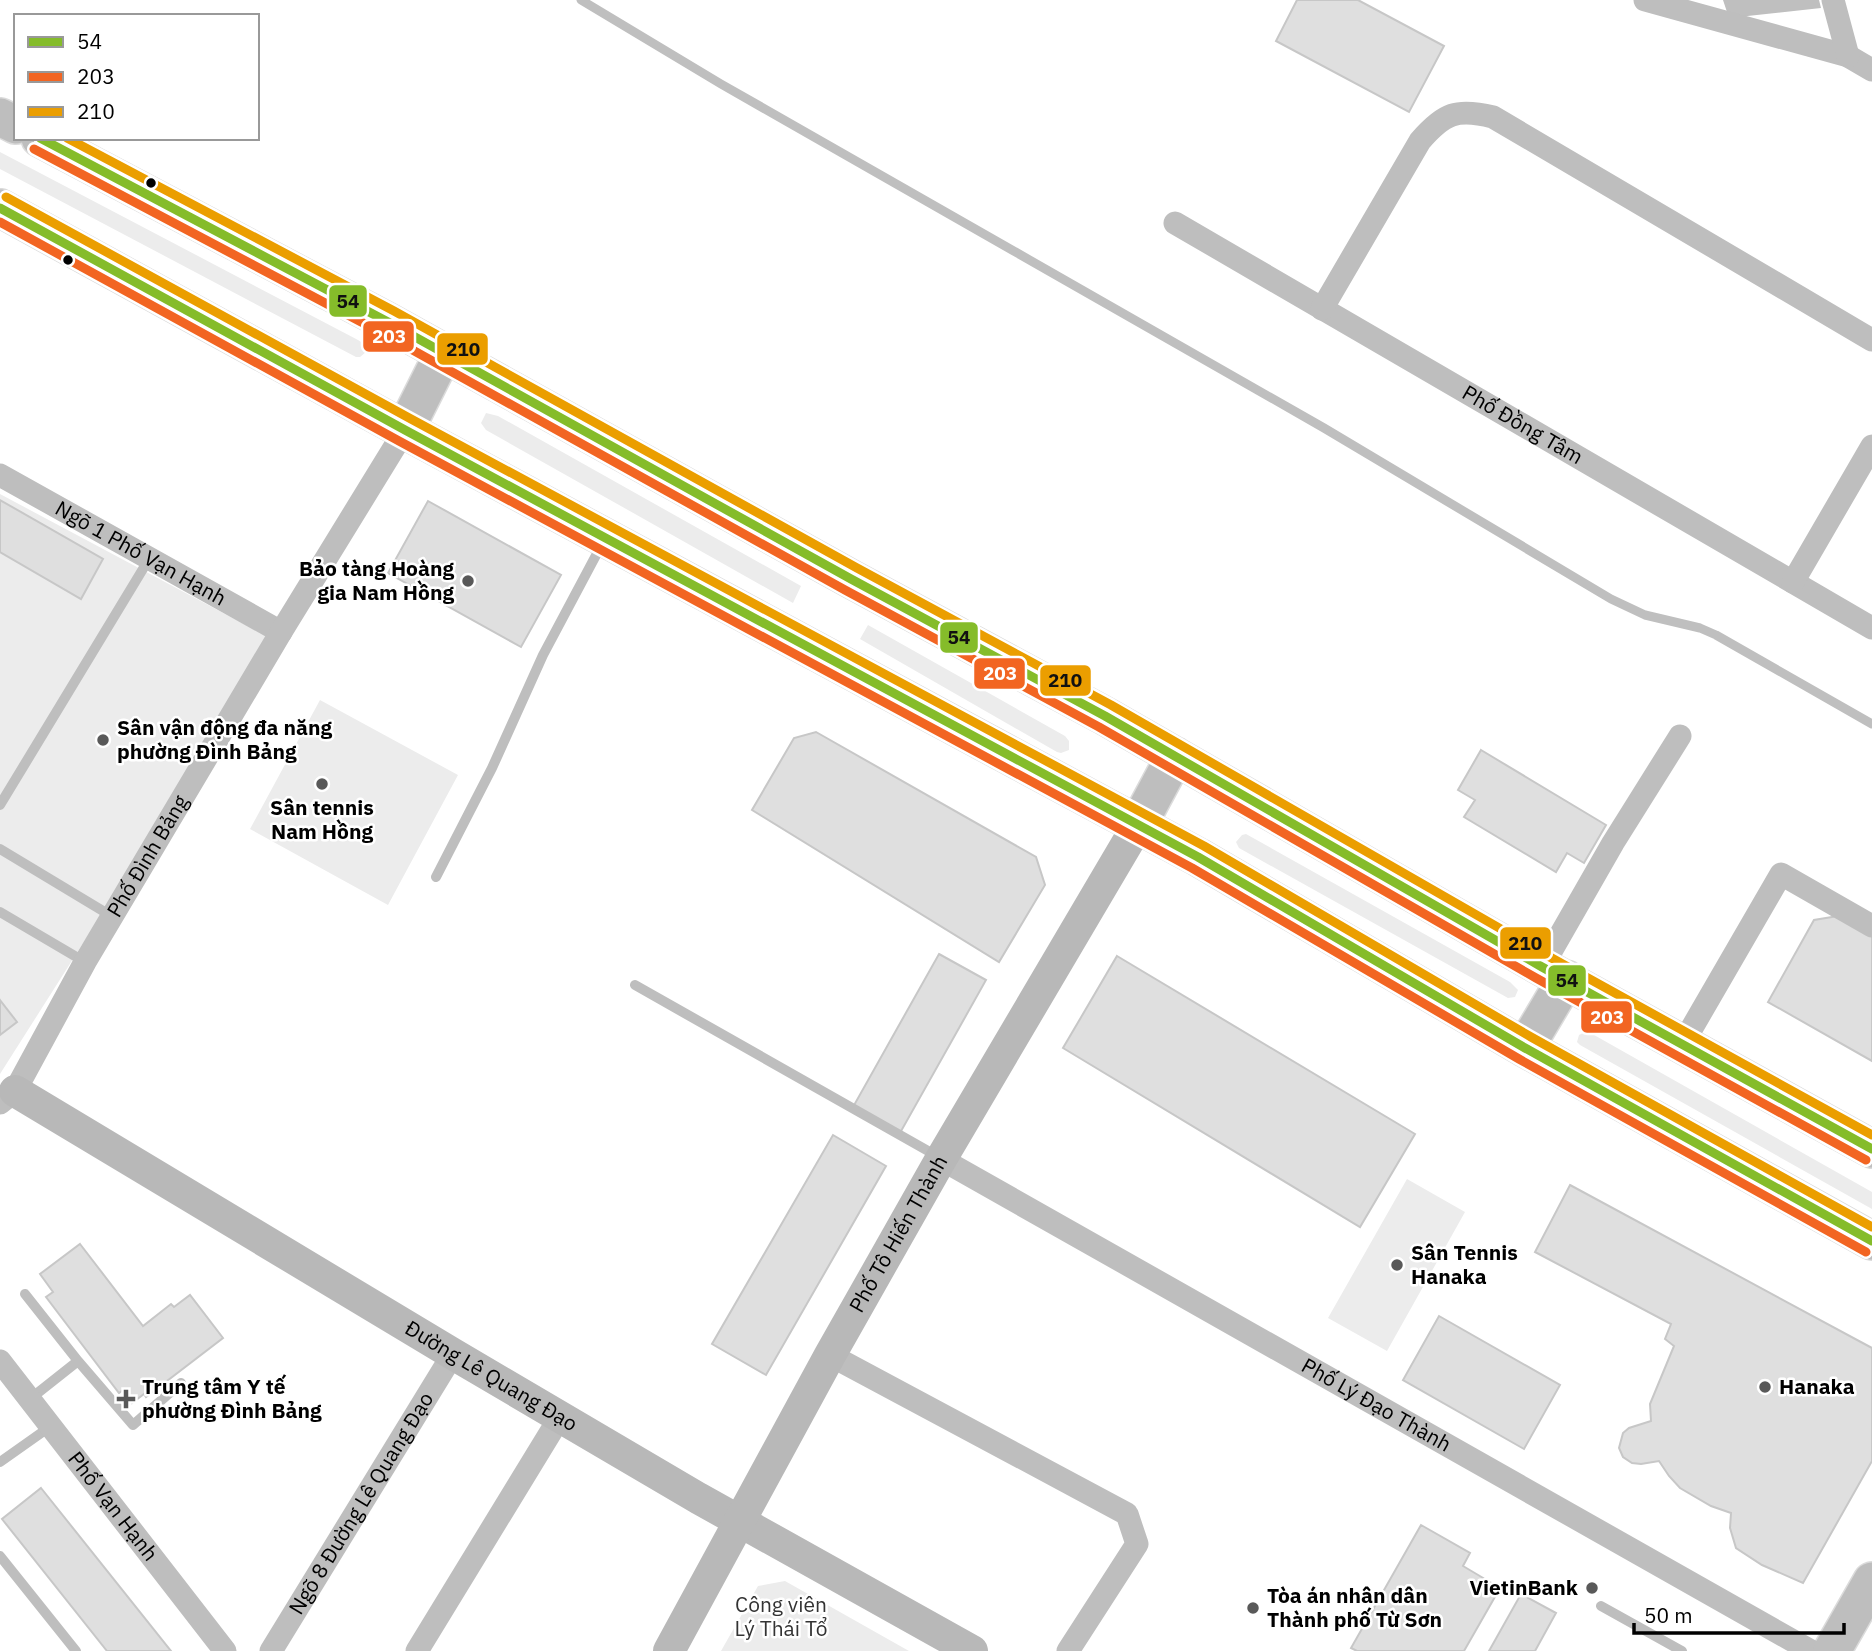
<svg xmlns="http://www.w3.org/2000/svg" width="1872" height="1651" viewBox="0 0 1872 1651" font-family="'IBM Plex Sans',sans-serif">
<rect width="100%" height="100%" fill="#fff"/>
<path fill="#ececec" d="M 0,152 L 358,340 L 364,344 L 366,352 L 360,357 L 356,357 L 0,169 Z
M 486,413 L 498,416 L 801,586 L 793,603 L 486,430 L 481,423 Z
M 0,494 L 268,637 L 146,844 L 0,1074 Z
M 868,625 L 1065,736 L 1069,741 L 1069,750 L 1061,753 L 1057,752 L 860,639 Z
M 320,700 L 458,775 L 388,905 L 250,829 Z
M 1246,834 L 1510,982 L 1518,990 L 1515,997 L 1508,998 L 1239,848 L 1236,842 L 1242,835 Z
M 1587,1031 L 1872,1192 L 1872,1209 L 1580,1045 L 1577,1042 L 1579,1035 Z
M 1407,1179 L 1465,1212 L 1387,1351 L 1328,1318 Z
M 785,1581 L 909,1651 L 721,1651 L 758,1586 Z"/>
<path fill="#bfbfbf" d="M 1723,0 L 1819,0 L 1821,8 L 1729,18 Z"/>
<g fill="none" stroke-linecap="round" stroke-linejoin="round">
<path stroke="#bfbfbf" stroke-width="9" d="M 581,0 L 721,84 L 1324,428 L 1611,599 L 1645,615 L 1700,628 L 1716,635 L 1872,724"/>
</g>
<path fill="#dfdfdf" stroke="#c7c7c7" stroke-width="2" d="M 1297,0 L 1358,0 L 1444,46 L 1409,112 L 1276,41 Z
M 0,500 L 103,559 L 81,599 L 0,552 Z
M 428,501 L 561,575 L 521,647 L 388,573 Z
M 816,732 L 1036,857 L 1045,885 L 999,962 L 752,810 L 794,738 Z
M 1481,750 L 1606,825 L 1584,863 L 1567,853 L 1556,872 L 1464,817 L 1475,800 L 1458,790 Z
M 1838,916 L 1872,936 L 1872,1061 L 1768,1002 L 1814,920 Z
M 939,954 L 986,980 L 900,1133 L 853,1107 Z
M 1117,956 L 1415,1134 L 1360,1227 L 1063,1048 Z
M 0,1000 L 17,1022 L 0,1035 Z
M 833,1135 L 886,1166 L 766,1375 L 712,1344 Z
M 1570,1185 L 1872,1348 L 1872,1461 L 1803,1583 L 1762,1565 L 1736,1548 L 1730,1528 L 1731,1513 L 1711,1506 L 1680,1488 L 1669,1476 L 1659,1461 L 1641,1464 L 1632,1463 L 1623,1457 L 1619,1448 L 1623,1433 L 1629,1428 L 1651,1421 L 1650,1404 L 1674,1346 L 1665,1339 L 1671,1324 L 1535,1252 Z
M 80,1244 L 143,1326 L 171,1304 L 174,1307 L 190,1295 L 223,1338 L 146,1397 L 144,1394 L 132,1403 L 123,1390 L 119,1393 L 46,1297 L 53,1292 L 40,1274 Z
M 1439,1316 L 1560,1385 L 1524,1449 L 1403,1380 Z
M 41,1488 L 171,1651 L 107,1651 L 2,1519 Z
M 1421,1525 L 1470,1553 L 1463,1566 L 1500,1588 L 1464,1651 L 1357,1651 L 1351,1648 Z
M 1521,1594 L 1556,1613 L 1535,1651 L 1489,1651 Z"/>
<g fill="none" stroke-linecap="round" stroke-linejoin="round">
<g stroke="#dbdbdb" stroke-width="40">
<path id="primary" d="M 0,117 L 16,125
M 40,138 L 388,322 L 851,579 L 1105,716 L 1542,967 L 1872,1149
M 0,208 L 405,430 L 1198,857 L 1525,1048 L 1872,1241
M 405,430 L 443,354
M 1138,825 L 1175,756
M 1525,1048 L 1566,979
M 1832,1651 L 1872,1581"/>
</g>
<path stroke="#bebebe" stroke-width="10" d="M 0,805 L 149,559
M 0,849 L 113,917
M 436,877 L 492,768 L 543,655 L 602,544
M 0,912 L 85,962
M 635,985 L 937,1156
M 25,1294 L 78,1361 L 30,1399
M 78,1361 L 133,1425 L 181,1383
M 0,1462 L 51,1426
M 0,1556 L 76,1651
M 1601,1606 L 1682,1651"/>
<g stroke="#bebebe" stroke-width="23">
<path d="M 1645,0 L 1848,56 L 1872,70"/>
<path d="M 1833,0 L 1848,56"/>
<path id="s1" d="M 1175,223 L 1872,628"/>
<path d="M 1322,309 L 1420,141 C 1444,113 1457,108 1493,117 L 1872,340"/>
<path id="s2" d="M 0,475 L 281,632"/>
<path d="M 1793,582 L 1872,446"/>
<path d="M 1542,967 L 1613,843 L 1680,736"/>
<path d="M 1682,1045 L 1781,874 L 1872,926"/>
<path id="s3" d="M 0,1103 L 15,1091 L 85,962 L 281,632 L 405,430"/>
<path id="s4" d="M 941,1159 L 1811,1651"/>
<path d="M 830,1355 L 1127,1514 L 1137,1544 L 1068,1651"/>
<path id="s5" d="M 0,1361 L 225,1651"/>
<path id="s6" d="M 271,1651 L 453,1354"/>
<path d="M 417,1651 L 560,1417"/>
</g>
<g stroke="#b8b8b8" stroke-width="32">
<path id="s7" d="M 15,1091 L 453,1354 L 698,1498 L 972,1651"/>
<path id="s8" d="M 669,1651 L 830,1355 L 941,1159 L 1138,825"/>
</g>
<use href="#primary" stroke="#bebebe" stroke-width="37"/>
<g stroke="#fff" stroke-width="14">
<path id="bus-1" d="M 40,138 L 388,322 L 851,579 L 1105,716 L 1542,967 L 1872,1149
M 0,208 L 405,430 L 1198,857 L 1525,1048 L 1872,1241"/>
</g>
<g stroke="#fff" stroke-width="14">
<path id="bus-2" d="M 34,149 L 382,333 L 845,590 L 1099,727 L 1536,978 L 1866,1160
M 0,222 L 399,441 L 1192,868 L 1519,1059 L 1866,1252"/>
</g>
<g stroke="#fff" stroke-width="14">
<path id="bus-3" d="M 67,138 L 394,311 L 857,568 L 1111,705 L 1548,956 L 1872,1135
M 6,197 L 411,419 L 1204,846 L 1531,1037 L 1872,1227"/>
</g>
<use href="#bus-1" stroke="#85bc2a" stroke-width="9"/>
<use href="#bus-2" stroke="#f26522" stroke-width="9"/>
<use href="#bus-3" stroke="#eb9e00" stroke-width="9"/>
</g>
<g fill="#000" stroke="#fff" stroke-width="2.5">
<circle cx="151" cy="183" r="6"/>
<circle cx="68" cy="260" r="6"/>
</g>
<g fill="#595959" stroke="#fff" stroke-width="2.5">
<circle cx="468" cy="581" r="7"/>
<circle cx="103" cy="740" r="7"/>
<circle cx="322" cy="784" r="7"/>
<circle cx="1397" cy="1265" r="7"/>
<circle cx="1765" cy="1387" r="7"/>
<path d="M122.5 1388.5h7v7h7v7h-7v7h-7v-7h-7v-7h7z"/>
<circle cx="1592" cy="1588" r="7"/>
<circle cx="1253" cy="1608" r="7"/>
</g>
<g text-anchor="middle" stroke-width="5" stroke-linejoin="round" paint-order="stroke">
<g font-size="21" fill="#000" stroke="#fff">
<text dy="7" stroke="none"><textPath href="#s1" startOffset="402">Phố Đồng Tâm</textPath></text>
<text dy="7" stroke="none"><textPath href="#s2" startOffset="161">Ngõ 1 Phố Vạn Hạnh</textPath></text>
<text dy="7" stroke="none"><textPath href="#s3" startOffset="289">Phố Đình Bảng</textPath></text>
<text dy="7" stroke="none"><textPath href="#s8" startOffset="476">Phố Tô Hiến Thành</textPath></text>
<text dy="7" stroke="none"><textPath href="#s7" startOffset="555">Đường Lê Quang Đạo</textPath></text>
<text dy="7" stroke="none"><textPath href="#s4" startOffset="500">Phố Lý Đạo Thành</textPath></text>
<text dy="7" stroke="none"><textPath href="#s6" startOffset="173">Ngõ 8 Đường Lê Quang Đạo</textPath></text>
<text dy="7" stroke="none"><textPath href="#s5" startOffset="184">Phố Vạn Hạnh</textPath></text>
</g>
<g font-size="21" font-weight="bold" fill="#000" stroke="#fff" text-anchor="start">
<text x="454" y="576" text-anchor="end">Bảo tàng Hoàng<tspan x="454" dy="24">gia Nam Hồng</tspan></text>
<text x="117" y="735">Sân vận động đa năng<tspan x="117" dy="24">phường Đình Bảng</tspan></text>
<text x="322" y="815" text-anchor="middle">Sân tennis<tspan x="322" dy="24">Nam Hồng</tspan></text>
<text x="1411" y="1260">Sân Tennis<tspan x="1411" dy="24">Hanaka</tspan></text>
<text x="142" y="1394">Trung tâm Y tế<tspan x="142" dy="24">phường Đình Bảng</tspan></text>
<text x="1779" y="1394">Hanaka</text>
<text x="1578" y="1595" text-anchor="end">VietinBank</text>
<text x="1267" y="1603">Tòa án nhân dân<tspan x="1267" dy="24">Thành phố Từ Sơn</tspan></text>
</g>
<g font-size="21" fill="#333" stroke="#fff">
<text x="781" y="1612">Công viên<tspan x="781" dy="24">Lý Thái Tổ</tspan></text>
</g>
</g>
<g stroke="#fff" stroke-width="2.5">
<rect x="328" y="284" width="40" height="34" rx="7" fill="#85bc2a"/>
<rect x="362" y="320" width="53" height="33" rx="7" fill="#f26522"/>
<rect x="436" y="332" width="53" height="34" rx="7" fill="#eb9e00"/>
<rect x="939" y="621" width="40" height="33" rx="7" fill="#85bc2a"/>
<rect x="973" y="657" width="53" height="33" rx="7" fill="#f26522"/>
<rect x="1039" y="664" width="53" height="33" rx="7" fill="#eb9e00"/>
<rect x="1499" y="926" width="53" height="34" rx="7" fill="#eb9e00"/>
<rect x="1547" y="964" width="40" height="33" rx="7" fill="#85bc2a"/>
<rect x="1580" y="1000" width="53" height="34" rx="7" fill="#f26522"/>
</g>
<g font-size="19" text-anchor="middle" font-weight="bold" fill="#fff">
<text x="389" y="343">203</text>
<text x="1000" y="680">203</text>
<text x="1607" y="1024">203</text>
</g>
<g font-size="19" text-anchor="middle" font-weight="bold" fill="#111">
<text x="348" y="308">54</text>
<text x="463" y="356">210</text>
<text x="959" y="644">54</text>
<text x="1065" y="687">210</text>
<text x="1525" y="950">210</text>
<text x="1567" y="987">54</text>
</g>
<rect x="14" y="14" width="245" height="126" fill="#ffffff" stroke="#999999" stroke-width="2"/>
<rect x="28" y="37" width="35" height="10" fill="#85bc2a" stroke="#999999" stroke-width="2"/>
<text x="77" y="49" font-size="21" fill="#000000">54</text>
<rect x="28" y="72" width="35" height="10" fill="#f26522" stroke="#999999" stroke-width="2"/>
<text x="77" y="84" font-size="21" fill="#000000">203</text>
<rect x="28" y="107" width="35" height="10" fill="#eb9e00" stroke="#999999" stroke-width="2"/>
<text x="77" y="119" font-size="21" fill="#000000">210</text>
<path d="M1634 1623v10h210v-10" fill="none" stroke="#000000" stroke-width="3.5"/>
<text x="1644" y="1623" font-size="21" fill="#000000" stroke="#ffffff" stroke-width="5" paint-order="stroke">50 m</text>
</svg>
